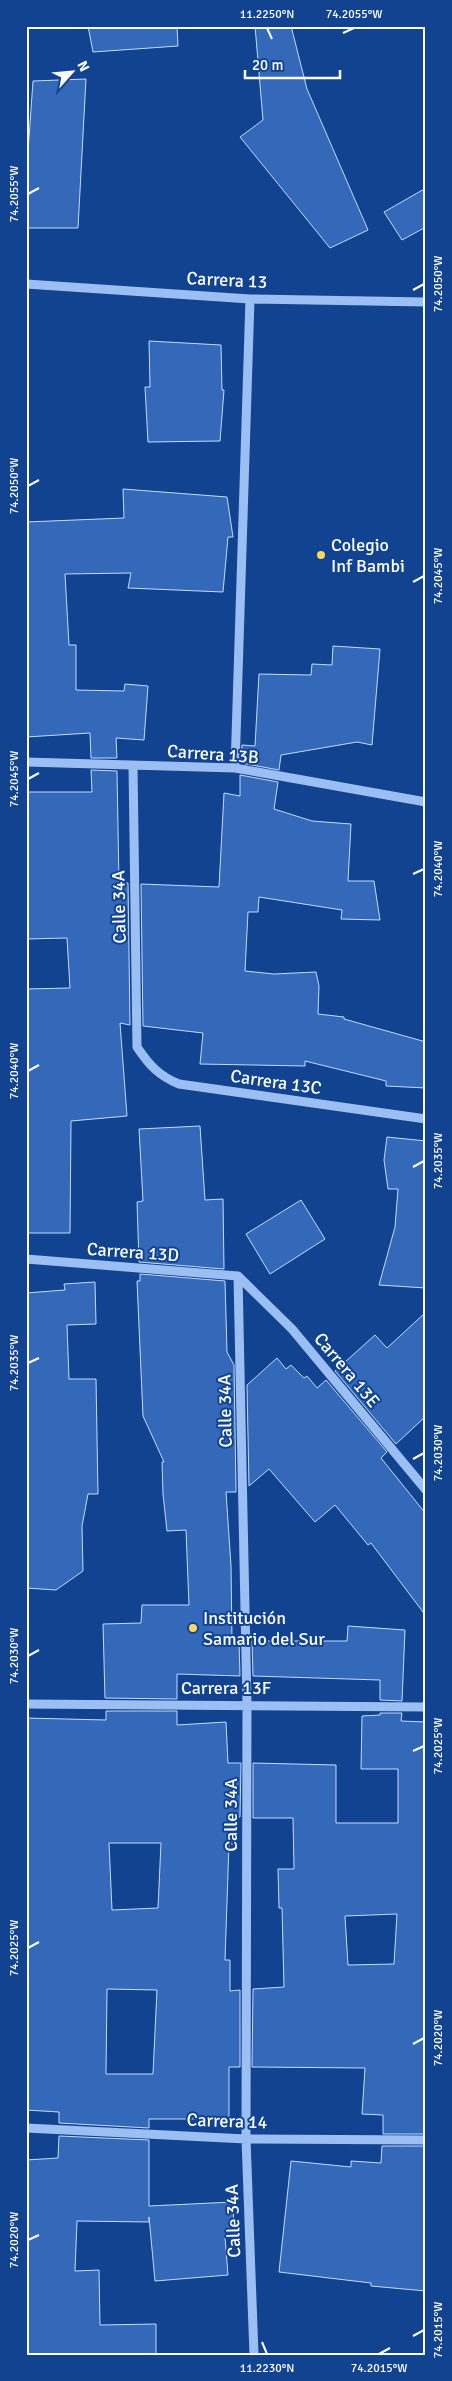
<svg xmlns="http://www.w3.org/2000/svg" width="452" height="2381" viewBox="0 0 452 2381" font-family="Signika,sans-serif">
<rect width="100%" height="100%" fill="#114391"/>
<path fill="#3469b9" stroke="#c4dbfd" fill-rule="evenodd" d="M 88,26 L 177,26 L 178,46 L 93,52 Z
M 255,26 L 291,26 L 307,89 L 368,230 L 330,248 L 240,137 L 263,120 Z
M 86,79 L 78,228 L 26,228 L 26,180 L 33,81 Z
M 426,188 L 426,227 L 402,240 L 384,212 Z
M 149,341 L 221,345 L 222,390 L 224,390 L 220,441 L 148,442 L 145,387 L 150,387 Z
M 123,489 L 227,497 L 233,537 L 228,537 L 223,592 L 128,588 L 131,573 L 65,574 L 69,645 L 76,645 L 76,690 L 124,691 L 125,684 L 148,686 L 144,740 L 116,738 L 117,758 L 91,758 L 90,733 L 26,737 L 26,522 L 124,518 Z
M 333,646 L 380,649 L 372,745 L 357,742 L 281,755 L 279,770 L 241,763 L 242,745 L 255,746 L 259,674 L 311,675 L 312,664 L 332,665 Z
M 91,770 L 117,771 L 119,883 L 128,883 L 130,1025 L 120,1023 L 127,1116 L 71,1121 L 70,1233 L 26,1233 L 26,989 L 70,988 L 67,938 L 26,939 L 26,792 L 92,792 Z
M 240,775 L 278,782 L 274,809 L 312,821 L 351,824 L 348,881 L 374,881 L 380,920 L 341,919 L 342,910 L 259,897 L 258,912 L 248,912 L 245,971 L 274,974 L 316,972 L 319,986 L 318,1014 L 344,1017 L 344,1019 L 426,1042 L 426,1088 L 386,1086 L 386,1081 L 305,1061 L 305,1066 L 200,1064 L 203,1033 L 143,1026 L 141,884 L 219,887 L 224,793 L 240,796 Z
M 200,1126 L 205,1200 L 223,1199 L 224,1269 L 139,1262 L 137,1202 L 143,1201 L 139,1129 Z
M 387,1137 L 426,1141 L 426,1288 L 379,1285 L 395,1227 L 398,1189 L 388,1189 L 384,1160 Z
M 301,1200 L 325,1239 L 270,1274 L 246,1234 Z
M 140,1274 L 225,1281 L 227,1352 L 234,1365 L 236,1492 L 226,1492 L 231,1566 L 232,1641 L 239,1641 L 240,1676 L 177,1674 L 177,1699 L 105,1698 L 103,1624 L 141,1623 L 142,1605 L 189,1605 L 186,1530 L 167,1531 L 163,1494 L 162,1462 L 164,1462 L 143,1416 L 137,1281 L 140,1281 Z
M 95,1282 L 96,1324 L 67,1325 L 69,1379 L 96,1379 L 98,1494 L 88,1494 L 82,1526 L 83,1571 L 56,1590 L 26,1588 L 26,1293 L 65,1290 L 64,1284 Z
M 426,1312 L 426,1416 L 396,1444 L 335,1371 L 375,1335 L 387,1348 Z
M 277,1358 L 286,1369 L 291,1365 L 304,1378 L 307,1376 L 317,1388 L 326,1380 L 387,1452 L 381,1458 L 426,1514 L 426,1616 L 371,1543 L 368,1545 L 335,1505 L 315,1522 L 269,1469 L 249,1486 L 247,1385 Z
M 348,1626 L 405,1630 L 402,1701 L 380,1700 L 380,1680 L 253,1676 L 252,1641 L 347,1641 Z
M 106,1711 L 177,1711 L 177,1725 L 226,1722 L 228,1763 L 241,1763 L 240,1817 L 235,1817 L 234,1844 L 229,1844 L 225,1960 L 230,1960 L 230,1991 L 240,1990 L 240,2067 L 229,2067 L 229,2119 L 149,2119 L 149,2128 L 59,2123 L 59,2112 L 26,2110 L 26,1718 L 106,1720 ZM 109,1843 L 161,1843 L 158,1908 L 112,1910 ZM 107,1989 L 157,1990 L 153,2074 L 106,2074 Z
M 380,1713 L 402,1713 L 401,1721 L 426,1722 L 426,2134 L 383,2134 L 383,2115 L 362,2114 L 365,2068 L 252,2067 L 253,1989 L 284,1987 L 282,1908 L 279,1908 L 278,1869 L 294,1869 L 293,1818 L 253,1818 L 253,1763 L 336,1765 L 336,1823 L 398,1823 L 398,1769 L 361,1769 L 362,1716 L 380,1715 ZM 397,1914 L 394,1964 L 348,1965 L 345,1916 Z
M 59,2136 L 149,2140 L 149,2206 L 233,2202 L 234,2237 L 225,2237 L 228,2275 L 155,2281 L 149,2217 L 149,2222 L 77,2221 L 75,2271 L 99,2270 L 100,2325 L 156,2324 L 156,2355 L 26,2355 L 26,2160 L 58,2158 Z
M 382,2146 L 426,2146 L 426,2291 L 371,2286 L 371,2283 L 279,2272 L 291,2161 L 351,2167 L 351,2161 L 381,2163 Z"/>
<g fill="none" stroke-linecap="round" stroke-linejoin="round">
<path stroke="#9cbff3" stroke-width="9" d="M 26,284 L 250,299 L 426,302
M 26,762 L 235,768 L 426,802
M 133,766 L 137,1047 C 149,1065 159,1076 179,1084 L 426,1119
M 235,768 L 250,299
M 26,1259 L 238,1276
M 238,1276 L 247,1704 L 246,2139 L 254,2355
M 238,1276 L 292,1329 L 426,1490
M 26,1704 L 426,1707
M 26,2128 L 246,2139 L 426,2140"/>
</g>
<path fill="none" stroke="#fff" stroke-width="2" d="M 267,28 L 272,39M 343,33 L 354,28M 28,194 L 39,188M 413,290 L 424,284M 28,486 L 39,480M 413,582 L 424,576M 28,779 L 39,773M 413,874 L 424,869M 28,1071 L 39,1065M 413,1167 L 424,1161M 28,1363 L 39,1358M 413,1459 L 424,1453M 28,1656 L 39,1650M 413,1751 L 424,1746M 28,1948 L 39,1942M 413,2044 L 424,2038M 28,2240 L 39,2235M 413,2336 L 424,2330M 262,2342 L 267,2354M 379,2354 L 390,2348"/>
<g fill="#ffd85e" stroke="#114391" stroke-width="2">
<circle cx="321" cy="555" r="5"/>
<circle cx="193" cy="1628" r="5"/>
</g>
<g text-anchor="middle" stroke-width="4" stroke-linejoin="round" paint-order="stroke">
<g font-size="18" fill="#fff" stroke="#114391">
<text transform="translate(227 280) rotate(3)" y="6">Carrera 13</text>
<text transform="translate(213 754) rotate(4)" y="6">Carrera 13B</text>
<text transform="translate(119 907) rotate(-91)" y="6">Calle 34A</text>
<text transform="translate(276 1082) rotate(8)" y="6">Carrera 13C</text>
<text transform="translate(133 1252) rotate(4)" y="6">Carrera 13D</text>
<text transform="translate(347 1370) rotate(50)" y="6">Carrera 13E</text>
<text transform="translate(225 1411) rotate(-91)" y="6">Calle 34A</text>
<text x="226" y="1694">Carrera 13F</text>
<text transform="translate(231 1815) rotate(-90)" y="6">Calle 34A</text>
<text transform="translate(227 2121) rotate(2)" y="6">Carrera 14</text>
<text transform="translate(233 2221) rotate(-92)" y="6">Calle 34A</text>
</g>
<g font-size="18" fill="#fff" stroke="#114391" text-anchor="start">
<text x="331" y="551">Colegio<tspan x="331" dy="21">Inf Bambi</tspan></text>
<text x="203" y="1624">Institución<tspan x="203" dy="21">Samario del Sur</tspan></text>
</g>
</g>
<rect width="452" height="2381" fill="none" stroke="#114391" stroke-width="55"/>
<g transform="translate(72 72) rotate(63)" stroke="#114391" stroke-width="4" paint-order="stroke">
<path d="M0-4L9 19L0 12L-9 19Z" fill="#ffffff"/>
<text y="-8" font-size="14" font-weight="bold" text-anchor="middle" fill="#ffffff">N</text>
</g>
<path d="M245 70v8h95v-8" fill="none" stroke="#ffffff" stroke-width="2.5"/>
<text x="252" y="70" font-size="15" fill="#ffffff" stroke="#114391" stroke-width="4" paint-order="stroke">20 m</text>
<rect x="28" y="28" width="396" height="2326" fill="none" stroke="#fff" stroke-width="2"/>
<g font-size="12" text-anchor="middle" fill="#fff">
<text x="267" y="18">11.2250°N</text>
<text x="354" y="18">74.2055°W</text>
<text transform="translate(14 194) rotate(-90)" y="4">74.2055°W</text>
<text transform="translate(438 284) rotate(-90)" y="4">74.2050°W</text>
<text transform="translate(14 486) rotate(-90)" y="4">74.2050°W</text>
<text transform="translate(438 576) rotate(-90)" y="4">74.2045°W</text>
<text transform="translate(14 779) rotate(-90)" y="4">74.2045°W</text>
<text transform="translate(438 869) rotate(-90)" y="4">74.2040°W</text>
<text transform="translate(14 1071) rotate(-90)" y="4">74.2040°W</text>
<text transform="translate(438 1161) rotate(-90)" y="4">74.2035°W</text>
<text transform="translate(14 1363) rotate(-90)" y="4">74.2035°W</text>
<text transform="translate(438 1453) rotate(-90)" y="4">74.2030°W</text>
<text transform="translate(14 1656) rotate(-90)" y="4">74.2030°W</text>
<text transform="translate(438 1746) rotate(-90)" y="4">74.2025°W</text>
<text transform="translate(14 1948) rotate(-90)" y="4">74.2025°W</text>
<text transform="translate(438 2038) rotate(-90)" y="4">74.2020°W</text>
<text transform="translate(14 2240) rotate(-90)" y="4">74.2020°W</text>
<text transform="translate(438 2330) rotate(-90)" y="4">74.2015°W</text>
<text x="267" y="2372">11.2230°N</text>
<text x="379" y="2372">74.2015°W</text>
</g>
</svg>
